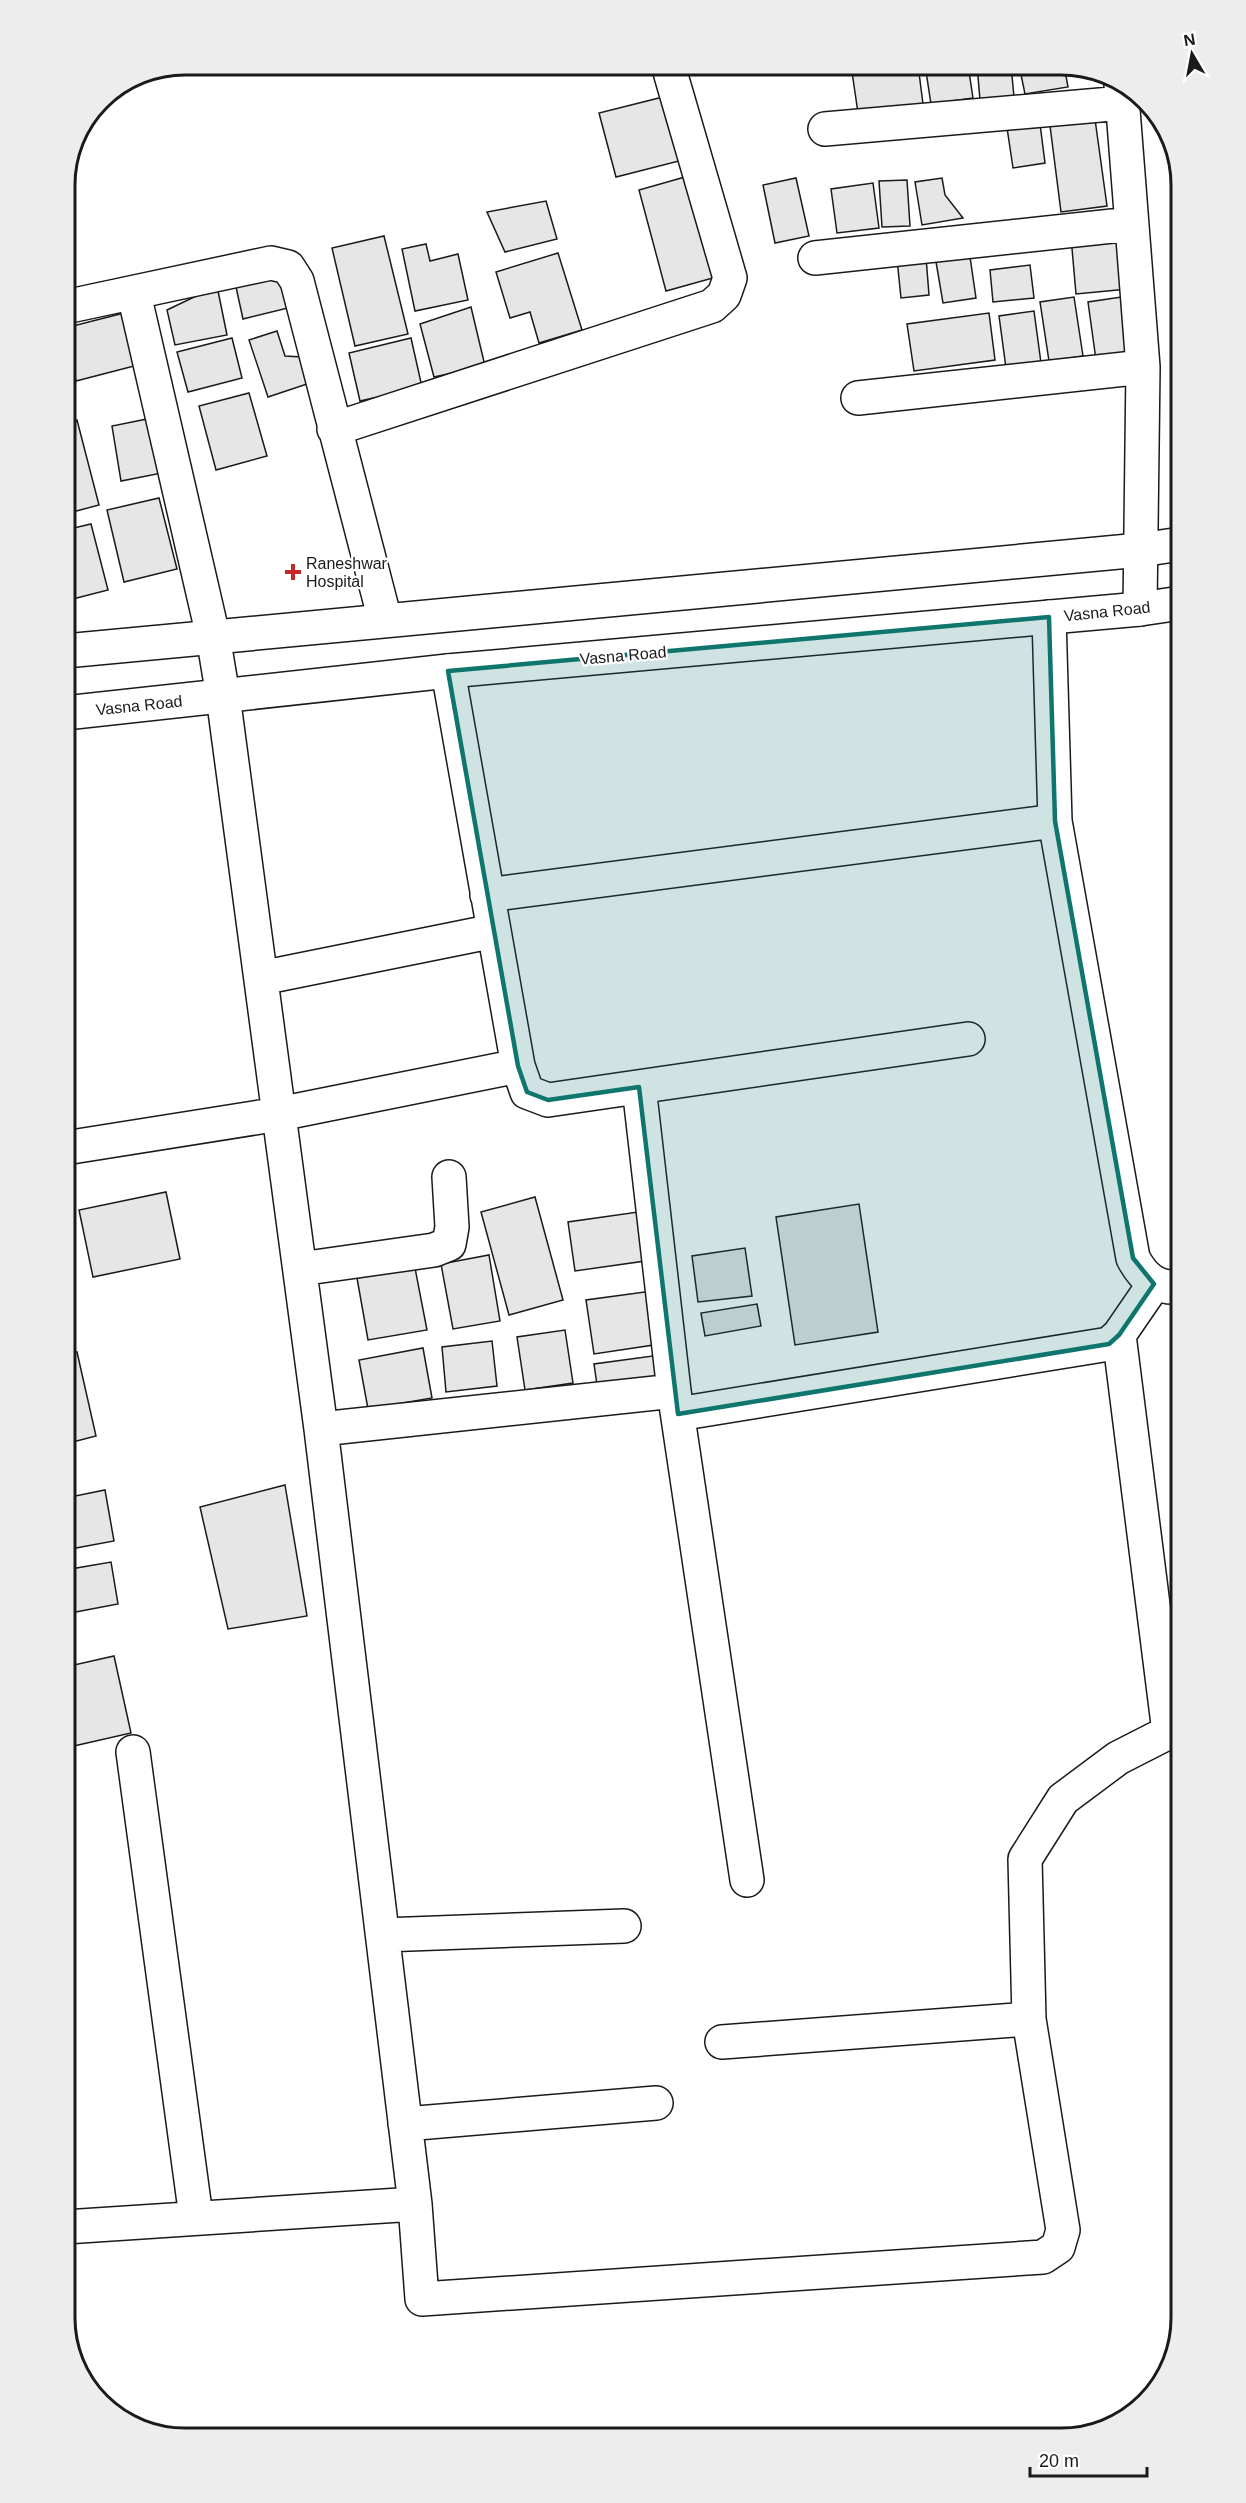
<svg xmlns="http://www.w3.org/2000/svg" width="1246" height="2503" viewBox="0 0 1246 2503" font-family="Arial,sans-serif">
<rect width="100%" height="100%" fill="#fff"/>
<path fill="#e6e6e6" stroke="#1a1a1a" stroke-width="1.5" d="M 851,65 L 918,65 L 923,104 L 858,113 Z
M 925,65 L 968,65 L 973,98 L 931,104 Z
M 977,65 L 1011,65 L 1014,97 L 980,100 Z
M 1019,65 L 1064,65 L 1068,87 L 1025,94 Z
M 663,97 L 679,161 L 616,177 L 599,113 Z
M 1094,112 L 1107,206 L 1061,212 L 1049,118 Z
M 1039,116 L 1045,163 L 1013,168 L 1006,121 Z
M 692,175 L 720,276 L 666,291 L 639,190 Z
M 796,178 L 809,236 L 775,243 L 763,185 Z
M 942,178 L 945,195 L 963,218 L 922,225 L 915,182 Z
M 907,180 L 910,226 L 882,227 L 879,181 Z
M 873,183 L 879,228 L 837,233 L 831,189 Z
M 546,201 L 557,239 L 505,252 L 487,212 Z
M 1122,232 L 1128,289 L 1076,294 L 1071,237 Z
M 384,236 L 408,334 L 355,346 L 332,248 Z
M 426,244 L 430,261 L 458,254 L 468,300 L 415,311 L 402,249 Z
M 969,250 L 976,298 L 943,303 L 935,256 Z
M 558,253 L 582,330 L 539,343 L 530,312 L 510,318 L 496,272 Z
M 926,257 L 929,295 L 901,298 L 897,259 Z
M 1030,265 L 1034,298 L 993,302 L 990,270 Z
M 281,276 L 288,308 L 243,319 L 236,287 Z
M 217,286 L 227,335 L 175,345 L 167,310 Z
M 1128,296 L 1136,354 L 1096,360 L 1088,302 Z
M 1074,297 L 1083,356 L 1049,361 L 1040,302 Z
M 471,307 L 485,366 L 434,377 L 420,324 Z
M 1034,311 L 1041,363 L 1006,368 L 999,316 Z
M 124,313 L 138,365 L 76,381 L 65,340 L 65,328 Z
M 989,313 L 995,360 L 914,371 L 907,324 Z
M 277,331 L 285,356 L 302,357 L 310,383 L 268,397 L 249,340 Z
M 232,338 L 242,378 L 188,392 L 177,352 Z
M 411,338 L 422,387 L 360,401 L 349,353 Z
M 249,393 L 267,456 L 216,470 L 199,406 Z
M 152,418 L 162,473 L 121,481 L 112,426 Z
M 77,420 L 99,505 L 65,514 L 65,424 Z
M 159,498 L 177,569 L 124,582 L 107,510 Z
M 91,524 L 108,590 L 65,601 L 65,530 Z
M 166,1192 L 180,1259 L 93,1277 L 79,1210 Z
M 535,1197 L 563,1300 L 509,1315 L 481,1212 Z
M 859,1204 L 878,1332 L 795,1345 L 776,1217 Z
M 638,1212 L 645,1261 L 575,1271 L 568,1222 Z
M 65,1228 L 75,1285 L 65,1286 Z
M 745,1248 L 752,1296 L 698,1302 L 692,1256 Z
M 489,1255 L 500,1321 L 453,1329 L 441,1264 Z
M 415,1268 L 427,1330 L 368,1340 L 357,1278 Z
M 652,1291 L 660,1344 L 594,1354 L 586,1300 Z
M 757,1304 L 761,1326 L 705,1336 L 701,1313 Z
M 565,1330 L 573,1383 L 525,1390 L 517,1337 Z
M 492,1341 L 497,1386 L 446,1392 L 442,1347 Z
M 423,1348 L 432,1398 L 368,1409 L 359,1360 Z
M 77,1352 L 96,1436 L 65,1444 L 65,1355 Z
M 660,1355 L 664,1383 L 598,1392 L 594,1364 Z
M 285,1485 L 307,1616 L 228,1629 L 200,1507 Z
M 105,1490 L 114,1541 L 65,1550 L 65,1498 Z
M 111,1562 L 118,1604 L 65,1614 L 65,1570 Z
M 114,1656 L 131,1733 L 65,1748 L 65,1667 Z"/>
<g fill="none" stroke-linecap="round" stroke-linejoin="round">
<g stroke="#1a1a1a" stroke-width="36">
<path id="minor" d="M 1121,84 L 1143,367 L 1140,609
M 825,129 L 1123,103
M 815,258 L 1131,224
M 134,294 L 213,636 L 223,696 L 321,1429 L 415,2204 L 422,2299 L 1043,2257 L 1058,2247 L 1063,2230 L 1029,2019 L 1025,1859 L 1063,1799 L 1118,1758 L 1169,1732 L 1181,1729
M 65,307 L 271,263 L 288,267 L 297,281 L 385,620
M 858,398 L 1143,367
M 334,429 L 712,306 L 724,295 L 730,278 L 668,65
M 1049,617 L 1055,821 L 1133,1258 C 1144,1279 1157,1289 1181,1287
M 448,671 L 518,1066 L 527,1092 L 548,1100 L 968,1039
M 487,895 L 1055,821
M 261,978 L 494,931
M 639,1087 L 674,1391 L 747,1880
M 65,1148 L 279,1114 L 518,1066
M 300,1269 L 434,1250 L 449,1244 L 452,1227 L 449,1177
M 1119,1335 L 1169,1732
M 678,1414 L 1109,1344 L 1119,1335 L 1154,1284
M 321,1429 L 674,1391
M 133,1752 L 196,2217
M 383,1935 L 624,1926
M 722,2042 L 1029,2019
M 405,2124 L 656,2103
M 65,2227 L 415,2204"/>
</g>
<g stroke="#1a1a1a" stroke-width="36">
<path id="major" d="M 65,651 L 1140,550 L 1181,544
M 65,713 L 448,671 L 1140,609 L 1181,603"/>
</g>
<use href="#minor" stroke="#fff" stroke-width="33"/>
<use href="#major" stroke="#fff" stroke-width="33"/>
<path stroke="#c62828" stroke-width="1.5" stroke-dasharray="21 4.5 3 4.5" stroke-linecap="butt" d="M 1126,86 L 1175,153"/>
</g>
<path fill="#0f766e" fill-opacity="0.2" stroke="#0f766e" stroke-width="4.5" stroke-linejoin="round" d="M 1049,617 L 1055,821 L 1133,1258 L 1154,1284 L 1119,1335 L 1109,1344 L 678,1414 L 639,1087 L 548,1100 L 527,1092 L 518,1066 L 448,671 Z"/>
<path fill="#c62828" stroke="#fff" stroke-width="2" d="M290 563h6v6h6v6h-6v6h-6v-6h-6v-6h6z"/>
<g text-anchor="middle" stroke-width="4.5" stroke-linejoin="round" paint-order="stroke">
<g font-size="16" fill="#1a1a1a" stroke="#fff" text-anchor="start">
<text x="306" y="569">Raneshwar<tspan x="306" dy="18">Hospital</tspan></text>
</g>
<g font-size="16" fill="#1a1a1a" stroke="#fff">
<text transform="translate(1107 611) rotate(-6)" y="6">Vasna Road</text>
<text transform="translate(623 655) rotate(-5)" y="6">Vasna Road</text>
<text transform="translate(139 705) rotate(-6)" y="6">Vasna Road</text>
</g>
</g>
<path d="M0 0H1246V2503H0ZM185 75H1061A110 110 0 0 1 1171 185V2318A110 110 0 0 1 1061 2428H185A110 110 0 0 1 75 2318V185A110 110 0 0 1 185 75Z" fill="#ededed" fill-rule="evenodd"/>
<path fill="none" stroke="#1a1a1a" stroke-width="3" d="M185 75H1061A110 110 0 0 1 1171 185V2318A110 110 0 0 1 1061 2428H185A110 110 0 0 1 75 2318V185A110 110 0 0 1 185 75Z"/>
<g transform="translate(1192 54) rotate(350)" stroke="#ffffff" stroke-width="4.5" paint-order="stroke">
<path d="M0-4.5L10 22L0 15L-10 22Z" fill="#1a1a1a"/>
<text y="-9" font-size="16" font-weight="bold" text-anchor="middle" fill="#1a1a1a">N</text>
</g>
<path d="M1030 2467v9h117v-9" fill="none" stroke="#1a1a1a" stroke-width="3"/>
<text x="1039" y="2467" font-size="18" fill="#1a1a1a" stroke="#ffffff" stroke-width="4.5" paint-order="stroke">20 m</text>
</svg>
